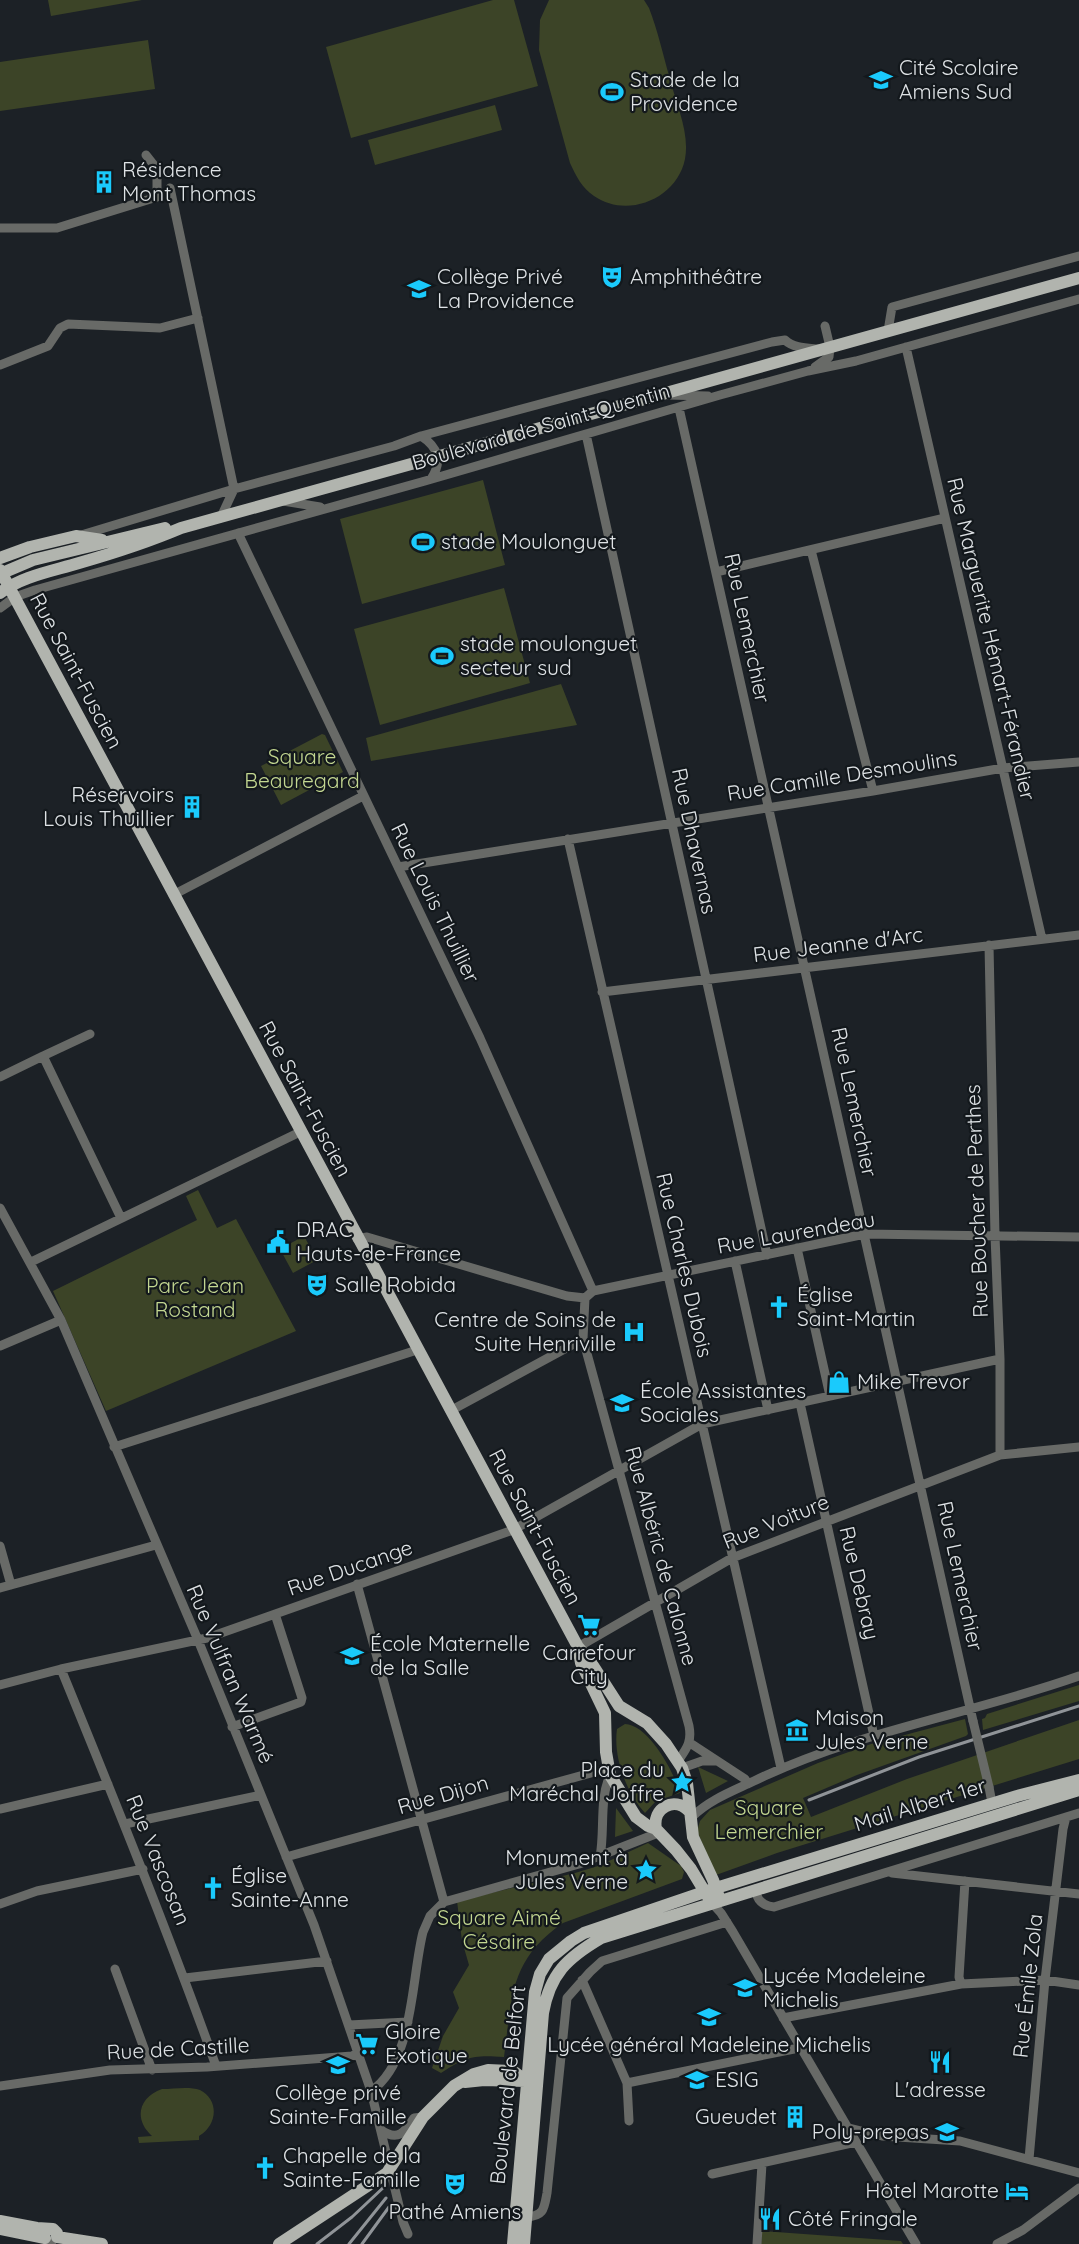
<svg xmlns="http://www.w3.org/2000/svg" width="1079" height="2244" viewBox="0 0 1079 2244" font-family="Quicksand,sans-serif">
<rect width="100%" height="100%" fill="#1c2126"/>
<path fill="#3c4427" d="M 48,0 L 142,0 L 51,16 Z
M 493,0 L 514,0 L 538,86 L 351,138 L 326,47 Z
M 549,0 L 644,0 L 649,8 C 658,31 663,55 670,79 C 676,104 690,133 685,159 C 677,199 627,219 594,196 C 582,188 576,176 570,163 L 539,50 L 540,20 Z
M 148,40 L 155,89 L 0,111 L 0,62 Z
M 495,105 L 502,130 L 375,165 L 368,140 Z
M 483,480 L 505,565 L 362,604 L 340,519 Z
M 504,588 L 530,683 L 380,725 L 354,629 Z
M 561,684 L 577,725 L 371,761 L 366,738 Z
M 322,734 L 325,735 L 343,772 L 281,805 L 261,766 Z
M 198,1190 L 217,1228 L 236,1219 L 296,1331 L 106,1411 L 53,1291 L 197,1220 L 186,1196 Z
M 304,1236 L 317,1260 L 293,1273 L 280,1249 Z
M 1079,1685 L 1079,1701 L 983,1730 L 982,1719 L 985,1718 L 987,1714 Z
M 965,1719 L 968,1734 L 966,1736 L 857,1775 L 803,1798 L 811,1817 L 907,1779 L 1079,1720 L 1079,1759 L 777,1853 L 716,1875 L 697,1831 L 700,1821 L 710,1810 L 818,1763 L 871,1744 Z
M 625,1724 C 649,1725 674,1772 680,1793 L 656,1801 L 645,1813 C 626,1792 613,1757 617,1729 Z
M 698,1767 L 728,1781 L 706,1793 Z
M 616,1808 L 633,1831 L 615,1837 Z
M 648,1843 L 681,1866 L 684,1872 L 682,1879 L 563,1923 C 509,1960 512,1998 504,2057 C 474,2055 467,2056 441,2073 L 432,2068 L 443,2036 L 459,2008 L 453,1992 L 469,1965 L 462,1941 L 457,1901 L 575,1873 L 598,1866 Z
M 162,2089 C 174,2089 189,2086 200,2090 C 220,2100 217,2126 199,2136 L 199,2140 L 139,2143 L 138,2137 L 152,2136 C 133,2119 139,2097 162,2089 Z
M 762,2231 L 901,2241 L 903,2244 L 761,2244 Z"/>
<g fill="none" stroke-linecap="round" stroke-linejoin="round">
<path stroke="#686a67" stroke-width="9" d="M 170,188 L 234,489 L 221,517
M 0,228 L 57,228 L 157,197 L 157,169 L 146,155
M 888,331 L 892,307 L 1079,256
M 906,347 L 1042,939
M 0,365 L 48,346 L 60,328 L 68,324 L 160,328 L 198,318
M 815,367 L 829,357 L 830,347 L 825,326
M 668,395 L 708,396
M 679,408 L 973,1721
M 586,434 L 767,1255
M 421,436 C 438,447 443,461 431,479
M 283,501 L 320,507
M 238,533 L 480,1038 L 593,1291
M 78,536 L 234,489 L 394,446 L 421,436 L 772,342 L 785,340 C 793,348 807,348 818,349
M 811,550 L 873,791
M 716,572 L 945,518
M 0,608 L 15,597 L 35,590 L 425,481 L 720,395 L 808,371 L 856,361 L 1079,299
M 568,839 L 781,1768
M 398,867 L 873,791 L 1003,768 L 1079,762
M 173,895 L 363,796
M 989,945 L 995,1236 L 1000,1359 L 1000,1455
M 602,992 L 1079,935
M 43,1056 L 90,1034
M 0,1077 L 43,1056 L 121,1218
M 0,1208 L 61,1320 L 198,1640 L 314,1925 L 371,2091 L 403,2222 L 408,2234
M 357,1239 L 367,1237 L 567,1296 L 585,1298
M 797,1248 L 830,1396
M 735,1261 L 768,1410
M 31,1262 L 300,1132
M 0,1346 L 61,1320
M 800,1403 L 874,1736
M 450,1411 L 583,1339
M 114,1447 L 417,1350
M 0,1546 L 11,1585
M 357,1584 L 444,1902
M 0,1588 L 156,1545
M 578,1647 L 732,1558 L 1000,1455 L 1079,1447
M 61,1669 C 115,1801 168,1932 216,2066
M 0,1685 L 61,1669 L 207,1638 L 513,1530 L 702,1424 L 1000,1359
M 232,1727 L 301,1702 L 302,1698 L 275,1614
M 690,1743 L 745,1779 L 748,1784
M 678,1761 C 687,1748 692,1742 689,1726 L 583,1339 L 585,1298 L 593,1291 L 865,1234 L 1079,1237
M 682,1768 L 702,1761 L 715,1761
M 989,1787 L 992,1803
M 0,1809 L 108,1784
M 692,1817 C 709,1800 733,1791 754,1781 C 857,1731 972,1714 1079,1676
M 125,1824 L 261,1795
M 286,1857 L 609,1768
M 600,1857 C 605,1830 599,1800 610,1775
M 892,1873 L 1079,1894
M 756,1889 C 756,1900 763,1906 774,1907 L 1079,1813
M 712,1903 L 721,1913 L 733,1932 L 916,2244
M 0,1904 L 37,1891 L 143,1869
M 115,1969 L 152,2070
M 185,1978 L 327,1961
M 582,1980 L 627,2083 L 629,2121
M 961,1984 L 959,1977 L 965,1881
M 783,2018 L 961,1984 L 1045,1980 L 1079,1985
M 349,2025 L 408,2022
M 627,2083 L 794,2049 L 799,2046
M 0,2086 L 110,2070 L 207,2067 L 352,2056 L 358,2053
M 371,2091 C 414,2062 411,1979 423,1932 L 430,1916 L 444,1902 L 579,1864 L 658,1833
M 849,2128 L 882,2136 L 960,2141 L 1079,2173
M 381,2130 C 398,2142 405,2132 414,2118 L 423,2117
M 1029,2159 L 1045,1980 L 1063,1829 L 1066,1817
M 712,2174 L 856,2142
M 526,2217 C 544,2216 544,2209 547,2193 L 567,1998 L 590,1972 L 602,1961 L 727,1922
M 50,2244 L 52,2242
M 757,2244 L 762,2164
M 997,2244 L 1023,2230 L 1079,2188"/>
<path stroke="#b1b4ae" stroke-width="12" d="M 0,558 L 30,547 L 76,536 L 102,540
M 0,570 L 578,1647 L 590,1661 L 619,1706 L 647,1723 L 666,1744 L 682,1768 L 687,1783 L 693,1837 L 713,1880 L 720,1900
M 0,574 L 33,560 L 165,528
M 0,593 C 22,576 53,571 79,563 C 114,553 148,542 181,528 L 1079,278
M 578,1647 L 581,1663 L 605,1713 L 606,1752 L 610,1775 L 636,1817 L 648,1826 L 656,1829 L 676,1850 L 691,1869 L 708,1897
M 656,1829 C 652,1808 674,1796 689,1811
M 465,2082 L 484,2080 L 525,2081
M 0,2221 L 37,2228 L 53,2229 L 57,2233 L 57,2237
M 0,2229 L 45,2238
M 57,2237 L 102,2244
M 279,2244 L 387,2173 L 423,2117 L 454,2086 L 474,2074 L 488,2070 L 513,2071 L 526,2081
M 513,2244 L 535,1992 L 540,1974 L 549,1959 L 571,1941 L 584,1933 L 716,1888 L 1017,1796 L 1079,1780
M 524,2244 L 543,2013 C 550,1974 567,1958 601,1938 L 1079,1790"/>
<path stroke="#909498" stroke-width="3" d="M 809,1800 L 919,1757 L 1079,1706
M 317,2244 L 352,2217 L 385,2186
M 349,2244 L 386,2198
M 362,2244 L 389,2207"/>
<path stroke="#686a67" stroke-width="9" d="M 973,1721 L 989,1787"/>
</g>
<defs>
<g id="school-bare" transform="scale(1.8)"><path d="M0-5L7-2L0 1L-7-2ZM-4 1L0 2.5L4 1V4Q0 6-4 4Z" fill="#1acafc" stroke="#13181c" stroke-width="2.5" paint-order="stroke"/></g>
<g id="stadium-bare" transform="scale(1.8)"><path d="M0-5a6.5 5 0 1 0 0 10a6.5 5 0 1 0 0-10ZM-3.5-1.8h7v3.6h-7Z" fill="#1acafc" stroke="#13181c" stroke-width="2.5" paint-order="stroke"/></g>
<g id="building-bare" transform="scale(1.8)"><path d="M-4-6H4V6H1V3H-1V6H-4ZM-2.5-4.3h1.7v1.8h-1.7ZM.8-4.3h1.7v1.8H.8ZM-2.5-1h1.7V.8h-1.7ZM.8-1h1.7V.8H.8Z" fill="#1acafc" stroke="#13181c" stroke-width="2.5" paint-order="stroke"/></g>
<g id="theatre-bare" transform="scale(1.8)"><path d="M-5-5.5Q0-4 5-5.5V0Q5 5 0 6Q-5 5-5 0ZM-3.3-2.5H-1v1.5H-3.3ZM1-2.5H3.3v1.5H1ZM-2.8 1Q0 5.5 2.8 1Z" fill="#1acafc" stroke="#13181c" stroke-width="2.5" paint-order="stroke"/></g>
<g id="civic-bare" transform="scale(1.8)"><path d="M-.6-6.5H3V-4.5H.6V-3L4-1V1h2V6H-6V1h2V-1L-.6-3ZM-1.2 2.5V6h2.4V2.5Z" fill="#1acafc" stroke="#13181c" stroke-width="2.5" paint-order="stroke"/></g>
<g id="church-bare" transform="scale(1.8)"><path d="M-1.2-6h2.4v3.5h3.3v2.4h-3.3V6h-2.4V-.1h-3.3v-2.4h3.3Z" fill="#1acafc" stroke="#13181c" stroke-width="2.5" paint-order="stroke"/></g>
<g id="hospital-bare" transform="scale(1.8)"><path d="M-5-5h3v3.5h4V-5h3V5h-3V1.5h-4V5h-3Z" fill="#1acafc" stroke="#13181c" stroke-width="2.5" paint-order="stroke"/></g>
<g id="shop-bare" transform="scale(1.8)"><path d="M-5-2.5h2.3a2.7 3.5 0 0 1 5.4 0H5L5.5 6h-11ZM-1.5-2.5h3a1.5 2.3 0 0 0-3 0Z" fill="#1acafc" stroke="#13181c" stroke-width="2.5" paint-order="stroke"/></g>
<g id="university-bare" transform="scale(1.8)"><path d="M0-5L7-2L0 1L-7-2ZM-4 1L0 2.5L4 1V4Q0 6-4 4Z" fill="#1acafc" stroke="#13181c" stroke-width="2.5" paint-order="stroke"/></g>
<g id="supermarket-bare" transform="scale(1.8)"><path d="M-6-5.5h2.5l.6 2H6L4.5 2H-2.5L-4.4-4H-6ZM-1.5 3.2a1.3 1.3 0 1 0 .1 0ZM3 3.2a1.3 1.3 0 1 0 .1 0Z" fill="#1acafc" stroke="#13181c" stroke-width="2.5" paint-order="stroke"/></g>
<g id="museum-bare" transform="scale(1.8)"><path d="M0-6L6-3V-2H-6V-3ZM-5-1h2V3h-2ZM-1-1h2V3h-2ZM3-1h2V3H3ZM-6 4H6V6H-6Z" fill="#1acafc" stroke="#13181c" stroke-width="2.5" paint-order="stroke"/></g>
<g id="sight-bare" transform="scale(1.8)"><path d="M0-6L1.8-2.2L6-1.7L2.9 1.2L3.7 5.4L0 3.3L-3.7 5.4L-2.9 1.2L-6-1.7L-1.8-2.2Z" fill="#1acafc" stroke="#13181c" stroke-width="2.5" paint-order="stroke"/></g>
<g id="restaurant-bare" transform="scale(1.8)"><path d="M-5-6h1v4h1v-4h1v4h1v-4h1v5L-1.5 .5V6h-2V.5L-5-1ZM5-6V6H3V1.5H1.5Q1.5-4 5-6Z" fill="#1acafc" stroke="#13181c" stroke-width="2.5" paint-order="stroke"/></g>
<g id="hotel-bare" transform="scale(1.8)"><path d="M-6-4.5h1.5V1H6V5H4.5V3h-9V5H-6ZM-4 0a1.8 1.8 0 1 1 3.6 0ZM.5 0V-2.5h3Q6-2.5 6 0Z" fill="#1acafc" stroke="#13181c" stroke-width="2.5" paint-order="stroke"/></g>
</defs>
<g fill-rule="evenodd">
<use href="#school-bare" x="881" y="80"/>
<use href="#stadium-bare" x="612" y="92"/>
<use href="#building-bare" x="104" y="182"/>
<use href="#theatre-bare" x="612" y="277"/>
<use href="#school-bare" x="419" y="289"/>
<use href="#stadium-bare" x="423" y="542"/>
<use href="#stadium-bare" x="442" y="656"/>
<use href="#building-bare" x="192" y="807"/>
<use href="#civic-bare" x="278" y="1242"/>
<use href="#theatre-bare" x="317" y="1285"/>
<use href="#church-bare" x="779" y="1307"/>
<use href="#hospital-bare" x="634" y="1332"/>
<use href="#shop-bare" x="839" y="1382"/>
<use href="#university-bare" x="622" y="1403"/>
<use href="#supermarket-bare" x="589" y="1625"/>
<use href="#school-bare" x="352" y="1656"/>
<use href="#museum-bare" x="797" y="1730"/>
<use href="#sight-bare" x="682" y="1782"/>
<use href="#sight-bare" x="646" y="1870"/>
<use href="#church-bare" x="213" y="1888"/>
<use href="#university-bare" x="745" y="1988"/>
<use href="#school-bare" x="709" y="2017"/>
<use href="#supermarket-bare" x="367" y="2044"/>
<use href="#restaurant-bare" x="940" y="2062"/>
<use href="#school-bare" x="338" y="2065"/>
<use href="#university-bare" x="697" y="2080"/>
<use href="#building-bare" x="795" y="2117"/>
<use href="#university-bare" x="947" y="2132"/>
<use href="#church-bare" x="265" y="2168"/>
<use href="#theatre-bare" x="455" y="2184"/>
<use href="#hotel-bare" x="1017" y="2191"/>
<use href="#restaurant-bare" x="770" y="2219"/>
</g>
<g text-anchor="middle" stroke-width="4.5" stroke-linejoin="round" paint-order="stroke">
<g font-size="21" fill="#dfe3e6" stroke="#13181c" text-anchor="start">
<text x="899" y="75">Cité Scolaire<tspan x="899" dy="24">Amiens Sud</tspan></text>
<text x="630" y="87">Stade de la<tspan x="630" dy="24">Providence</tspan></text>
<text x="122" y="177">Résidence<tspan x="122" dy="24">Mont Thomas</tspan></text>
<text x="437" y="284">Collège Privé<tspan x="437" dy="24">La Providence</tspan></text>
<text x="630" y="284">Amphithéâtre</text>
<text x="441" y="549">stade Moulonguet</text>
<text x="460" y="651">stade moulonguet<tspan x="460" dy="24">secteur sud</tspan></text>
<text x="174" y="802" text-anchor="end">Réservoirs<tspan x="174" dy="24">Louis Thuillier</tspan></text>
<text x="296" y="1237">DRAC<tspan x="296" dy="24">Hauts-de-France</tspan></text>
<text x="335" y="1292">Salle Robida</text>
<text x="797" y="1302">Église<tspan x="797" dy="24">Saint-Martin</tspan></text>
<text x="616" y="1327" text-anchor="end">Centre de Soins de<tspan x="616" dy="24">Suite Henriville</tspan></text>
<text x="857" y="1389">Mike Trevor</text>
<text x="640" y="1398">École Assistantes<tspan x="640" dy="24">Sociales</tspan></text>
<text x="370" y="1651">École Maternelle<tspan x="370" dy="24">de la Salle</tspan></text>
<text x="589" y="1660" text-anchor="middle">Carrefour<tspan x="589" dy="24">City</tspan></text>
<text x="815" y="1725">Maison<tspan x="815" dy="24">Jules Verne</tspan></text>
<text x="664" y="1777" text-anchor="end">Place du<tspan x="664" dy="24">Maréchal Joffre</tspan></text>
<text x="628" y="1865" text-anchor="end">Monument à<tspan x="628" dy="24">Jules Verne</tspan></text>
<text x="231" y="1883">Église<tspan x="231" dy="24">Sainte-Anne</tspan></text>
<text x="763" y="1983">Lycée Madeleine<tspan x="763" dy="24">Michelis</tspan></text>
<text x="385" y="2039">Gloire<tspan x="385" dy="24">Exotique</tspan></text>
<text x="709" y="2052" text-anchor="middle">Lycée général Madeleine Michelis</text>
<text x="715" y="2087">ESIG</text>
<text x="940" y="2097" text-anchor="middle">L'adresse</text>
<text x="338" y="2100" text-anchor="middle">Collège privé<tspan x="338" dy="24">Sainte-Famille</tspan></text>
<text x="777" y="2124" text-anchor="end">Gueudet</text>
<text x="929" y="2139" text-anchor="end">Poly-prepas</text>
<text x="283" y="2163">Chapelle de la<tspan x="283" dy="24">Sainte-Famille</tspan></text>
<text x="999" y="2198" text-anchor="end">Hôtel Marotte</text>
<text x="455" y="2219" text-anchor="middle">Pathé Amiens</text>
<text x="788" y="2226">Côté Fringale</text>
</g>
<g font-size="21" fill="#dfe3e6" stroke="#13181c">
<text transform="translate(541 427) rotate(-16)" y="7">Boulevard de Saint-Quentin</text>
<text transform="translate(747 628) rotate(78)" y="7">Rue Lemerchier</text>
<text transform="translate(991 639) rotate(77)" y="7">Rue Marguerite Hémart-Férandier</text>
<text transform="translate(76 671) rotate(62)" y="7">Rue Saint-Fuscien</text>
<text transform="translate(842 776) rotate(-9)" y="7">Rue Camille Desmoulins</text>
<text transform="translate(694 841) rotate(78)" y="7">Rue Dhavernas</text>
<text transform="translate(435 903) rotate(64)" y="7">Rue Louis Thuillier</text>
<text transform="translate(838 945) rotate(-7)" y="7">Rue Jeanne d'Arc</text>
<text transform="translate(305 1099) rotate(62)" y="7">Rue Saint-Fuscien</text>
<text transform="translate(854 1102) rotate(78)" y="7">Rue Lemerchier</text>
<text transform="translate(977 1201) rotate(-92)" y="7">Rue Boucher de Perthes</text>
<text transform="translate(796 1233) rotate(-10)" y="7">Rue Laurendeau</text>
<text transform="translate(684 1265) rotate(77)" y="7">Rue Charles Dubois</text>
<text transform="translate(776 1522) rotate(-22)" y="7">Rue Voiture</text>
<text transform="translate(535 1527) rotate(62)" y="7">Rue Saint-Fuscien</text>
<text transform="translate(661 1556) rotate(75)" y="7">Rue Albéric de Calonne</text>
<text transform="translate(350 1568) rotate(-19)" y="7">Rue Ducange</text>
<text transform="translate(960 1576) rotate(78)" y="7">Rue Lemerchier</text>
<text transform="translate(859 1583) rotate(77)" y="7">Rue Debray</text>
<text transform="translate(230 1674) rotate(67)" y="7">Rue Vulfran Warmé</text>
<text transform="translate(443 1795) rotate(-16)" y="7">Rue Dijon</text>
<text transform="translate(920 1805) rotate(-17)" y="7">Mail Albert 1er</text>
<text transform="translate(158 1860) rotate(68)" y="7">Rue Vascosan</text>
<text transform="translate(1028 1986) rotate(-84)" y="7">Rue Émile Zola</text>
<text transform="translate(178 2049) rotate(-3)" y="7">Rue de Castille</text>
<text transform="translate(508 2085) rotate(-84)" y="7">Boulevard de Belfort</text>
</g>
<g font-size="21" fill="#c3d791" stroke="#13181c">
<text x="302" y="764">Square<tspan x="302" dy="24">Beauregard</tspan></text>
<text x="195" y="1293">Parc Jean<tspan x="195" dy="24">Rostand</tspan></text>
<text x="769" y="1815">Square<tspan x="769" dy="24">Lemerchier</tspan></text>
<text x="499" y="1925">Square Aimé<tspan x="499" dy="24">Césaire</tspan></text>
</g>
</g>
</svg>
